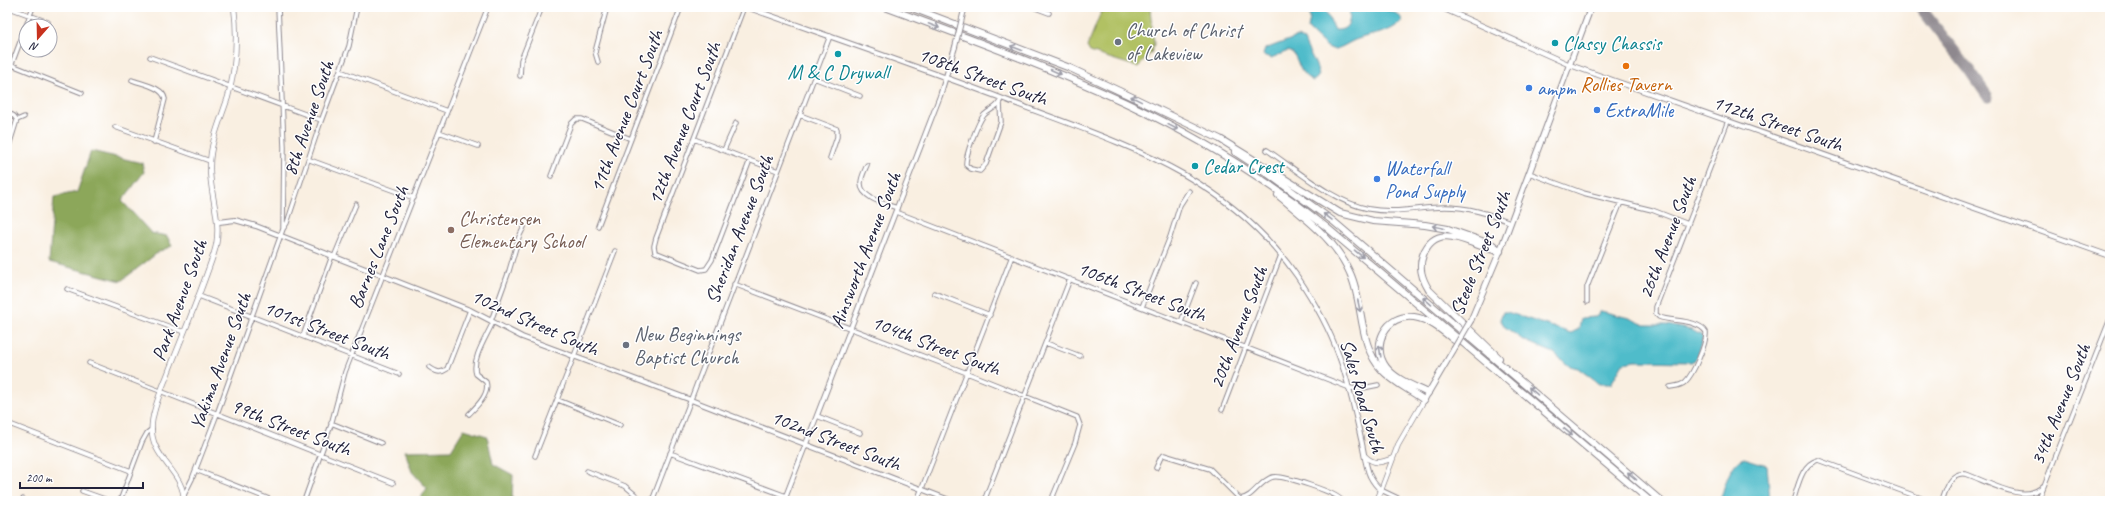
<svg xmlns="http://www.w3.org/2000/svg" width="2117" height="508" viewBox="0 0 2117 508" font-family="Caveat,sans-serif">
<rect width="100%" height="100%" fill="#fff"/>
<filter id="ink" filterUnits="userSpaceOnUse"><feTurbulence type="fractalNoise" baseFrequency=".025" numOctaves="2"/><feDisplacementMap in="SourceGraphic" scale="8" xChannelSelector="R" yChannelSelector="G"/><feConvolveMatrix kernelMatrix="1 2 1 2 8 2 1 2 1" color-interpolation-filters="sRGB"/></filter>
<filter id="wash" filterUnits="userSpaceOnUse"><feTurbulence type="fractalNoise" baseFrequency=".012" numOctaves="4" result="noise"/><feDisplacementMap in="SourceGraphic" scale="16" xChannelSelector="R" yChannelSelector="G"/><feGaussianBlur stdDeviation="0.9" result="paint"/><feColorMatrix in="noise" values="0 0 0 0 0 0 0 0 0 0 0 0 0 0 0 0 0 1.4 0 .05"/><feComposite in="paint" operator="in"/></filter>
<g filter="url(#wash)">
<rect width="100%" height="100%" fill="#f9efe1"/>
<path fill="#b1c164" stroke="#6a7250" d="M 1103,7 L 1145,7 L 1150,9 L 1154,44 L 1151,53 L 1138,67 L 1090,52 L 1087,47 Z"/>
<path fill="#8ca75a" stroke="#57644a" d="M 91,151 L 142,163 L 144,172 L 122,201 L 151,233 L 167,236 L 172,246 L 160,251 L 121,281 L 49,262 L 54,197 L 77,192 Z
M 464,429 L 487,436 L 493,464 L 513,475 L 512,501 L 419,501 L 427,488 L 412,472 L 405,451 L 451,450 Z"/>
<path fill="#50bcca" stroke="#396f82" d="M 1308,7 L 1324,7 L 1335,30 C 1350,31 1351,19 1349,7 C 1360,7 1400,6 1402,21 C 1389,34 1374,33 1358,39 C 1350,41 1340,50 1332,49 L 1326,46 L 1308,29 L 1310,18 Z
M 1297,37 L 1304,40 C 1308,52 1316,61 1319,75 L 1316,79 L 1313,81 C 1298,73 1301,65 1293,53 L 1288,51 L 1271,58 L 1263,55 L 1265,49 Z
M 1601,311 L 1629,318 L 1645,325 L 1667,325 L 1692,330 L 1701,335 L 1703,338 L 1695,360 L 1691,362 L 1636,361 L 1623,363 L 1611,384 L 1599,384 L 1578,368 L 1569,366 L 1554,353 L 1523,340 L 1505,327 L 1500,319 L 1503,312 L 1507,312 L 1571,333 L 1579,329 L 1581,318 L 1596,317 Z
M 1744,458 L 1767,465 L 1770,501 L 1720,501 C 1724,488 1730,462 1744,458 Z"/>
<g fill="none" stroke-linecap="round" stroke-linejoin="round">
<path stroke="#8e888e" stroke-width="11" d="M 1920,7 L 1970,71 L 1988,97"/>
</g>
</g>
<g filter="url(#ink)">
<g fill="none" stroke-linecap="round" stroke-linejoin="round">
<g stroke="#8e888e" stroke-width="5.5">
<path id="minor" d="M 7,7 L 48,22
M 278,7 L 284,147 L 283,229
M 744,7 L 656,238 L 654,246 L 655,252 L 700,270 L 706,269 L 712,260 L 750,160
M 1033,7 L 1049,13
M 26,26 L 33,7
M 150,57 L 321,120
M 598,62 L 595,52 L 607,7
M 12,65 L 82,93
M 340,71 L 447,111
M 520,76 L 521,60 L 542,7
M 7,77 L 26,26
M 814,78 L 860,96
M 132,80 C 142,84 163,87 165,99 L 154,142
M 1000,103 L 1001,122 L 986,164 L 980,171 L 971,169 L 966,165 C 965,156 978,122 984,115 C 990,109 998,108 1001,99
M 7,112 L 14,116 L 17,120
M 800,115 L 837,129 L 837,137 L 830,158
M 17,120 L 24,117
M 115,127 L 210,161
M 439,132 L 478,146
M 694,139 L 778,171
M 724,150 L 736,123
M 1267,150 C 1297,170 1333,202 1369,209 C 1395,214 1420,207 1445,207 C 1469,207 1489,214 1510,222
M 7,152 L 17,120
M 310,160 L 414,198
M 867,165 C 865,170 861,177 861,183 C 860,198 886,204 897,208
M 1529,173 L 1583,193 L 1652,210 L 1688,224
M 551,176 L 571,124 L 576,119 L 582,119 L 631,139
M 896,212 L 1350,388 L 1358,389 L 1378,385
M 598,226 L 681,7
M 334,257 L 356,204
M 734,284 L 967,373 L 1077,417 L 1080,425 L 1075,443 L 1051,501
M 67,289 L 184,332
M 934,293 L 990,315
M 199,296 L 399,374
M 1587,302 L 1587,287 L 1621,202
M 1142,307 L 1170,237 L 1180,205 L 1189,191
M 491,321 L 509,271 L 519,237 L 524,227
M 1181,322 L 1196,283
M 303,336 L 332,256
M 1046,343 L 1080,356
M 89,363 L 393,483
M 429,367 C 436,372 440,374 447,369 L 470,310
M 1670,387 C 1676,386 1681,386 1685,382 C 1693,375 1707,343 1706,332 C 1698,319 1672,322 1659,317 L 1656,314 L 1656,307 L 1728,121
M 558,400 L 620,425
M 1222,410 L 1281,255
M 469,414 C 477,406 490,394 486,382 L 476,374 C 471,359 487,336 493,322
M 817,416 L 860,433
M 7,423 L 131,471
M 331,423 L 381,443
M 670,453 L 786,496
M 535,456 L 615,251
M 1156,468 L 1161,457 L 1164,455 L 1210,469 L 1240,499 C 1253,498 1260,480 1273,477 C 1283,475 1339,493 1342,501
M 196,470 L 274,501
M 587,471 L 625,486 L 643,501
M 1381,490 L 1404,501
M 82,491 L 110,501
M 184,495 L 192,479 L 217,414 L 283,229 L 287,223 L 320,124 L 349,46 L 357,7
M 22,501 L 23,499
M 120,501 L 142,442 L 147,433 L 152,429
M 304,501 L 331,425 L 345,372 L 488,7
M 652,501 L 830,36
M 917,501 L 1012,256
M 984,501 L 1070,279
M 1793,501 C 1798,487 1801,464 1818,460 L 1929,501
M 1941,501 C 1945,489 1950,471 1966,474 C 1987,481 2025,505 2043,486
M 2038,501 L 2110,319"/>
</g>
<g stroke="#8e888e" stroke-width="6">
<path id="tertiary" d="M 746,7 C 831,37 916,66 1001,98 C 1115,142 1223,170 1297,276 C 1314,301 1329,328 1339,356 C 1349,383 1355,411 1361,439 C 1364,451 1365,465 1370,476 C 1373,482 1376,486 1381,490
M 1570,65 L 2110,256
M 219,222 L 235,220 L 256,226 L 470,310 L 522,337 L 691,400 L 952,501
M 784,501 L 940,96 L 955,47"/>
</g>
<g stroke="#8e888e" stroke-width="6">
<path id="secondary" d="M 1440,7 L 1570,65
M 1365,456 C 1374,465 1381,463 1393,458
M 184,501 C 184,470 148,458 152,423 C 154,404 164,385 170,368 C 185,330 201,292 214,253 C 224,223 209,196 210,166 C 210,142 221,119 228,97 C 236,67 238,38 234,7
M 1377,501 L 1398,445 L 1424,400"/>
</g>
<g stroke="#8e888e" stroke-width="7">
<path id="primary" d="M 1471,320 L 1500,251 L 1591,7
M 1424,400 L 1454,349"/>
</g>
<g stroke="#8e888e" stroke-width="8">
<path id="motorway" d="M 885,7 C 965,37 1046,66 1124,102 C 1195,135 1264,177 1325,226 L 1650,501
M 910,7 L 1070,68 L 1130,96 L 1220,139 L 1340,213 L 1373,221 L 1425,225 L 1448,229 L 1493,245 L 1500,251
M 1235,152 L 1267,173 L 1333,221 L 1661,501
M 1278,195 C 1305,218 1336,240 1350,273 C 1364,303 1358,345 1382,370 C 1393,382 1410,390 1424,400
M 1499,358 L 1429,290 C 1422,279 1418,268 1423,255 C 1438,216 1476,250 1500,251
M 1428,393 C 1414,386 1396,380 1386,367 C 1370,346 1386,313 1414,317 C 1429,319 1443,331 1454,340"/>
</g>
<use href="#minor" stroke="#fff" stroke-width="3.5"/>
<use href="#tertiary" stroke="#fff" stroke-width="4"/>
<use href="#secondary" stroke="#fff" stroke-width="4.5"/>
<use href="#primary" stroke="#fff" stroke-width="5"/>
<use href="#motorway" stroke="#fff" stroke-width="6"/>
<g stroke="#8e888e" stroke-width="6" stroke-linecap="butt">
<path id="tertiary-bridge" d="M 955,47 L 964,10"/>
</g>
<g stroke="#8e888e" stroke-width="7" stroke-linecap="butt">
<path id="primary-bridge" d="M 1454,349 L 1471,320"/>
</g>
<use href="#tertiary-bridge" stroke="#fff" stroke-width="4"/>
<use href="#primary-bridge" stroke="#fff" stroke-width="5"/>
</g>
<defs><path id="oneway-shaft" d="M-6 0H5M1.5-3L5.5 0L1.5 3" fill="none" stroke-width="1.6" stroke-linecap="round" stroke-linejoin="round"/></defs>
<g stroke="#9c9ca7">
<use href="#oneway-shaft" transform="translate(934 26) rotate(21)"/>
<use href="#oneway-shaft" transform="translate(1016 48) rotate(-159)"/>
<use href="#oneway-shaft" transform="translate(1056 72) rotate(24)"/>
<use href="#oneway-shaft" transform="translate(1136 99) rotate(-154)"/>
<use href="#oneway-shaft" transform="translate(1173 127) rotate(28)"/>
<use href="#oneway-shaft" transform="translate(1328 217) rotate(-143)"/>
<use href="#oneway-shaft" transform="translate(1438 227) rotate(-168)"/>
<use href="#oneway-shaft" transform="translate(1359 254) rotate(40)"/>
<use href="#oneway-shaft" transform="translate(1427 301) rotate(-139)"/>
<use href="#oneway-shaft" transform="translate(1359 306) rotate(78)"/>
<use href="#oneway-shaft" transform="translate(1380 351) rotate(-98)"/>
<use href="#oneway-shaft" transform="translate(1533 391) rotate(-139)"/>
<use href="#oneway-shaft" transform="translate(1568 432) rotate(40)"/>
<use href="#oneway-shaft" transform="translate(1632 476) rotate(-139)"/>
</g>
</g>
<g fill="#6b7280" stroke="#fff" stroke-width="1.5">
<circle cx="1118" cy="42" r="4"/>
<circle cx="626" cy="345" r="4"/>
</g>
<g fill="#0f9aa8" stroke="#fff" stroke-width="1.5">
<circle cx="1555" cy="43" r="4"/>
<circle cx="838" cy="54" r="4"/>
<circle cx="1195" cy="166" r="4"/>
</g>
<circle fill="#e8710a" stroke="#fff" stroke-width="1.5" cx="1626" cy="66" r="4"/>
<g fill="#3f7fe0" stroke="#fff" stroke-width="1.5">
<circle cx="1529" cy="88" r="4"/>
<circle cx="1597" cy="110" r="4"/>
<circle cx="1377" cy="179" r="4"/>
</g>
<circle fill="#8d6e63" stroke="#fff" stroke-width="1.5" cx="451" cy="230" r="4"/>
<g text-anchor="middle" stroke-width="3" stroke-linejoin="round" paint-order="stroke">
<g font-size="20" fill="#5b616d" stroke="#fff" text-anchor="start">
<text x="1126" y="37">Church of Christ<tspan x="1126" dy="23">of Lakeview</tspan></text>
<text x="634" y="341">New Beginnings<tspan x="634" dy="23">Baptist Church</tspan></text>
</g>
<g font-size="20" fill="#0d838f" stroke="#fff" text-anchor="start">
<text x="1563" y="50">Classy Chassis</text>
<text x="838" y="79" text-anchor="middle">M &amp; C Drywall</text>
<text x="1203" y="173">Cedar Crest</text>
</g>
<g font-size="20" fill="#22223b" stroke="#fff">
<text transform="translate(983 76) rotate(20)" y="7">108th Street South</text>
<text transform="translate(626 111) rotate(-69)" y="7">11th Avenue Court South</text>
<text transform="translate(308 118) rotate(-71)" y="7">8th Avenue South</text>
<text transform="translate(684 123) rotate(-69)" y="7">12th Avenue Court South</text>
<text transform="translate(1778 123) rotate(19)" y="7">112th Street South</text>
<text transform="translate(739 229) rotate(-69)" y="7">Sheridan Avenue South</text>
<text transform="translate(1667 237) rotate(-69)" y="7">26th Avenue South</text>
<text transform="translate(378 247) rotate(-68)" y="7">Barnes Lane South</text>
<text transform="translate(865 250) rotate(-69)" y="7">Ainsworth Avenue South</text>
<text transform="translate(1480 253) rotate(-68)" y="7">Steele Street South</text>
<text transform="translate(1142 291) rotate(21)" y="7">106th Street South</text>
<text transform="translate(179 300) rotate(-70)" y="7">Park Avenue South</text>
<text transform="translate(535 322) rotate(24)" y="7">102nd Street South</text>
<text transform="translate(1238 327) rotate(-69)" y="7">20th Avenue South</text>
<text transform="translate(327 330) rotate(21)" y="7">101st Street South</text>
<text transform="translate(936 345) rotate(21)" y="7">104th Street South</text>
<text transform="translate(220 361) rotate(-70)" y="7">Yakima Avenue South</text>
<text transform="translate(1363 396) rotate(74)" y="7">Sales Road South</text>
<text transform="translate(2060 404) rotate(-68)" y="7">34th Avenue South</text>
<text transform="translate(291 427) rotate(21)" y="7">99th Street South</text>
<text transform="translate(836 440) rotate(21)" y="7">102nd Street South</text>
</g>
<g font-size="20" fill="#c56008" stroke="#fff">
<text x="1626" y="91">Rollies Tavern</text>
</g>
<g font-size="20" fill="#366cbe" stroke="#fff" text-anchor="start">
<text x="1537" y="95">ampm</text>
<text x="1605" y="117">ExtraMile</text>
<text x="1385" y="175">Waterfall<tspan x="1385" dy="23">Pond Supply</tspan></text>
</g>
<g font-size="20" fill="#785e54" stroke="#fff" text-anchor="start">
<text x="459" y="225">Christensen<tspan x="459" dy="23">Elementary School</tspan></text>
</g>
</g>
<rect width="2117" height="508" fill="none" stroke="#fff" stroke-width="24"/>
<g transform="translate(38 38) rotate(200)"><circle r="19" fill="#ffffff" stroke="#a7a7b1"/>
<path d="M0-3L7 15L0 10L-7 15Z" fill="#c8321e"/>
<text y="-6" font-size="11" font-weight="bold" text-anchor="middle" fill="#22223b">N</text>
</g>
<path d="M20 482v6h123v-6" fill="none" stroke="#22223b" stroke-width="2"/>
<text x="26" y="482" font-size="12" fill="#22223b" stroke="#ffffff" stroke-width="3" paint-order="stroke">200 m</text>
</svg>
